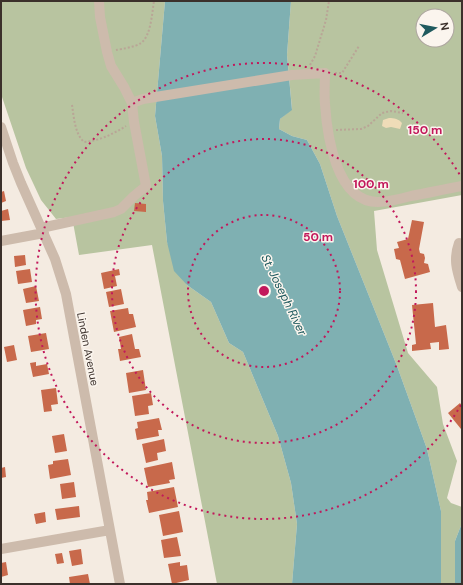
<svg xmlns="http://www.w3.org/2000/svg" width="463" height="585" viewBox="0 0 463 585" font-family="'DM Sans',sans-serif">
<rect width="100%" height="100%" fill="#f4ebe1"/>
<path fill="#b8c4a0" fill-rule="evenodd" d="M 1,1 L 165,1 L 155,116 L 162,156 L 163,201 L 167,242 L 187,285 L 211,302 L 229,343 L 243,352 L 278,436 L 291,483 L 297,524 L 292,584 L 217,584 L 152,245 L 79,255 L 72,217 L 56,219 L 41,200 L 26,168 L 1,94 Z
M 291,1 L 462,1 L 462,195 L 374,211 L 377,250 L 408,353 L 437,387 L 443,424 L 457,461 L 447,498 L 451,503 L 462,507 L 462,523 L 455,541 L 455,584 L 441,584 L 441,511 L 427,449 L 397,366 L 337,216 L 320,164 L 307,140 L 292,136 L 279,129 L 280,119 L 292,109 L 287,55 ZM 423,16 L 447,16 L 447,40 L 423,40 Z"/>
<path fill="#efdcb8" d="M 389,118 C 394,118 399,119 402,123 L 400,129 L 391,127 L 386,128 L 382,126 L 383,120 Z"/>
<path fill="#7fb0b2" d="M 165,1 L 291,1 L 287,55 L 292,110 L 280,119 L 279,129 L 292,136 L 307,140 L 320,164 L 337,216 L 397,366 L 427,449 L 441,511 L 441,584 L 292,584 L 297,524 L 291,483 L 278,436 L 243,352 L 229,343 L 211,302 L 187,285 L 174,271 L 167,242 L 163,201 L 162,156 L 155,116 Z
M 462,523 L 462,584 L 455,584 L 455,541 Z"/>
<path fill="#c8694b" d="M 4,191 L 6,201 L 1,203 L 1,192 Z
M 135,203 L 146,204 L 146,212 L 134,211 Z
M 8,209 L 10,220 L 1,221 L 1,211 Z
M 412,220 L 424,222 L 419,249 L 420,253 L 424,254 L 425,258 L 424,263 L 428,264 L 430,272 L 405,279 L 400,260 L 396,259 L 394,249 L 399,248 L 397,242 L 408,239 Z
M 25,255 L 26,265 L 15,267 L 14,256 Z
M 30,269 L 32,282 L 18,284 L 16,271 Z
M 119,269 L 120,275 L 115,276 L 117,286 L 104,289 L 101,273 Z
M 36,286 L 39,301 L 26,303 L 23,289 Z
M 121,289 L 124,304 L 109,307 L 106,292 Z
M 433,303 L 435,327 L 446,325 L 449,349 L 439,350 L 439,342 L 430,343 L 431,349 L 412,351 L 412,345 L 416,344 L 412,305 Z
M 40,307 L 42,319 L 36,320 L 36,324 L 26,326 L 23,310 Z
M 128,308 L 129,314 L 133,314 L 136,327 L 114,332 L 110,311 Z
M 46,333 L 49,349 L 31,352 L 28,336 Z
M 132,334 L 135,349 L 139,349 L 141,357 L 120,361 L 118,349 L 121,349 L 119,337 Z
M 14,345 L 17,360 L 7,362 L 4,347 Z
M 36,362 L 36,366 L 47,364 L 49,374 L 33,377 L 30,363 Z
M 143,370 L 146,390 L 129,393 L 126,373 Z
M 56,388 L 58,404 L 51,405 L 52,411 L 44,412 L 41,390 Z
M 151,393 L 153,405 L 148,406 L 149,414 L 135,416 L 132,396 Z
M 460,403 L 462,406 L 462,428 L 461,429 L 448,413 Z
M 159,418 L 162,430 L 158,430 L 159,436 L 137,440 L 135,429 L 138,428 L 137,422 Z
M 64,434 L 67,451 L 55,453 L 52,436 Z
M 164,439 L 166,451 L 157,453 L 158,460 L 146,463 L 142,444 Z
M 68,459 L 71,475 L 50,479 L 48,465 L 53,464 L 53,461 Z
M 172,462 L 175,479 L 169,480 L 170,483 L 148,487 L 144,468 Z
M 5,467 L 6,477 L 1,478 L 1,468 Z
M 74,482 L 76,497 L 62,499 L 60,484 Z
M 174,487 L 178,507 L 149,513 L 146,500 L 148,500 L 147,492 Z
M 79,506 L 80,517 L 57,520 L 55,509 Z
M 179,511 L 183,532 L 163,536 L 159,515 Z
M 45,512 L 46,522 L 36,524 L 34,514 Z
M 177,537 L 181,556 L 164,558 L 161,540 Z
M 81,549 L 83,564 L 72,566 L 69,551 Z
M 62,553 L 64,563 L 57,564 L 55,554 Z
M 6,562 L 8,575 L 1,577 L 1,563 Z
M 180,562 L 180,566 L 187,565 L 189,580 L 172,584 L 168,564 Z
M 88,574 L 90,584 L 70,584 L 69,577 Z"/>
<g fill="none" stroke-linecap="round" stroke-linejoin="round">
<path stroke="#b9a596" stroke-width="2" stroke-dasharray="2 2" stroke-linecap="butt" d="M 116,50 C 122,49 135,47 141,43 C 151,36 152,13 154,1
M 310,65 L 315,56 L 326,20 L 329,1
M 335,73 L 342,73 L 359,46
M 72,105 C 74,118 75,134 84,142 C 99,141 113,134 126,126
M 336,130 L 361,129 L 368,126 L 382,113 L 391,111 L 403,113"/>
<path stroke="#cdbbac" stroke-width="10" d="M 132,103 L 143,99 L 292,75 L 325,73 C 325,83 324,94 325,104 C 327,135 336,202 378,202 C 389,202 400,199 411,196 C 428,193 445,189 462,186
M 1,127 L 13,163 L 21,183 L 55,259 L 66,294 L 120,584
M 41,228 L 114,212 L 121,209 L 134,196 L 146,186 L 134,122 L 132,103 L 124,87 L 111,66 L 107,52 L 100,17 L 99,1
M 1,241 L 44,233
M 459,243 C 453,260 457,271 462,287
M 1,549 L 110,530"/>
</g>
<g fill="none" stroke="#c2185b" stroke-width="2" stroke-dasharray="2 4">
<circle cx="264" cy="291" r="76"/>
<circle cx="264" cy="291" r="152"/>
<path d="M461 405A228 228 0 1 1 461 177"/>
</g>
<g text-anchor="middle" stroke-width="3" stroke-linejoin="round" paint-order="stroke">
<g font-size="11" fill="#3b302b" stroke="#fbf5ee">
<text transform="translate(88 349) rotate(79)" y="4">Linden Avenue</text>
</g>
<g font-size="12" font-style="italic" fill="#1f5a5e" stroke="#fbf5ee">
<text transform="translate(284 295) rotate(64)" y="4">St. Joseph River</text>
</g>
</g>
<circle cx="264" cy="291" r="6" fill="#c2185b" stroke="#fbf5ee" stroke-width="2"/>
<g font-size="12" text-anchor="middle" font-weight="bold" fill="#c2185b" stroke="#fbf5ee" stroke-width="3" stroke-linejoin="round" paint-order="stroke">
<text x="425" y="134">150 m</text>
<text x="371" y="188">100 m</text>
<text x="318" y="241">50 m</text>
</g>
<rect width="463" height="585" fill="none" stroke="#3b302b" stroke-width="4"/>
<g transform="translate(435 28) rotate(80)"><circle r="19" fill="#fbf5ee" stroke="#aea6a0"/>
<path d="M0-3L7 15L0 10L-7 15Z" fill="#1f5a5e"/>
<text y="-6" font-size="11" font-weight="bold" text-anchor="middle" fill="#3b302b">N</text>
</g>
</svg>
